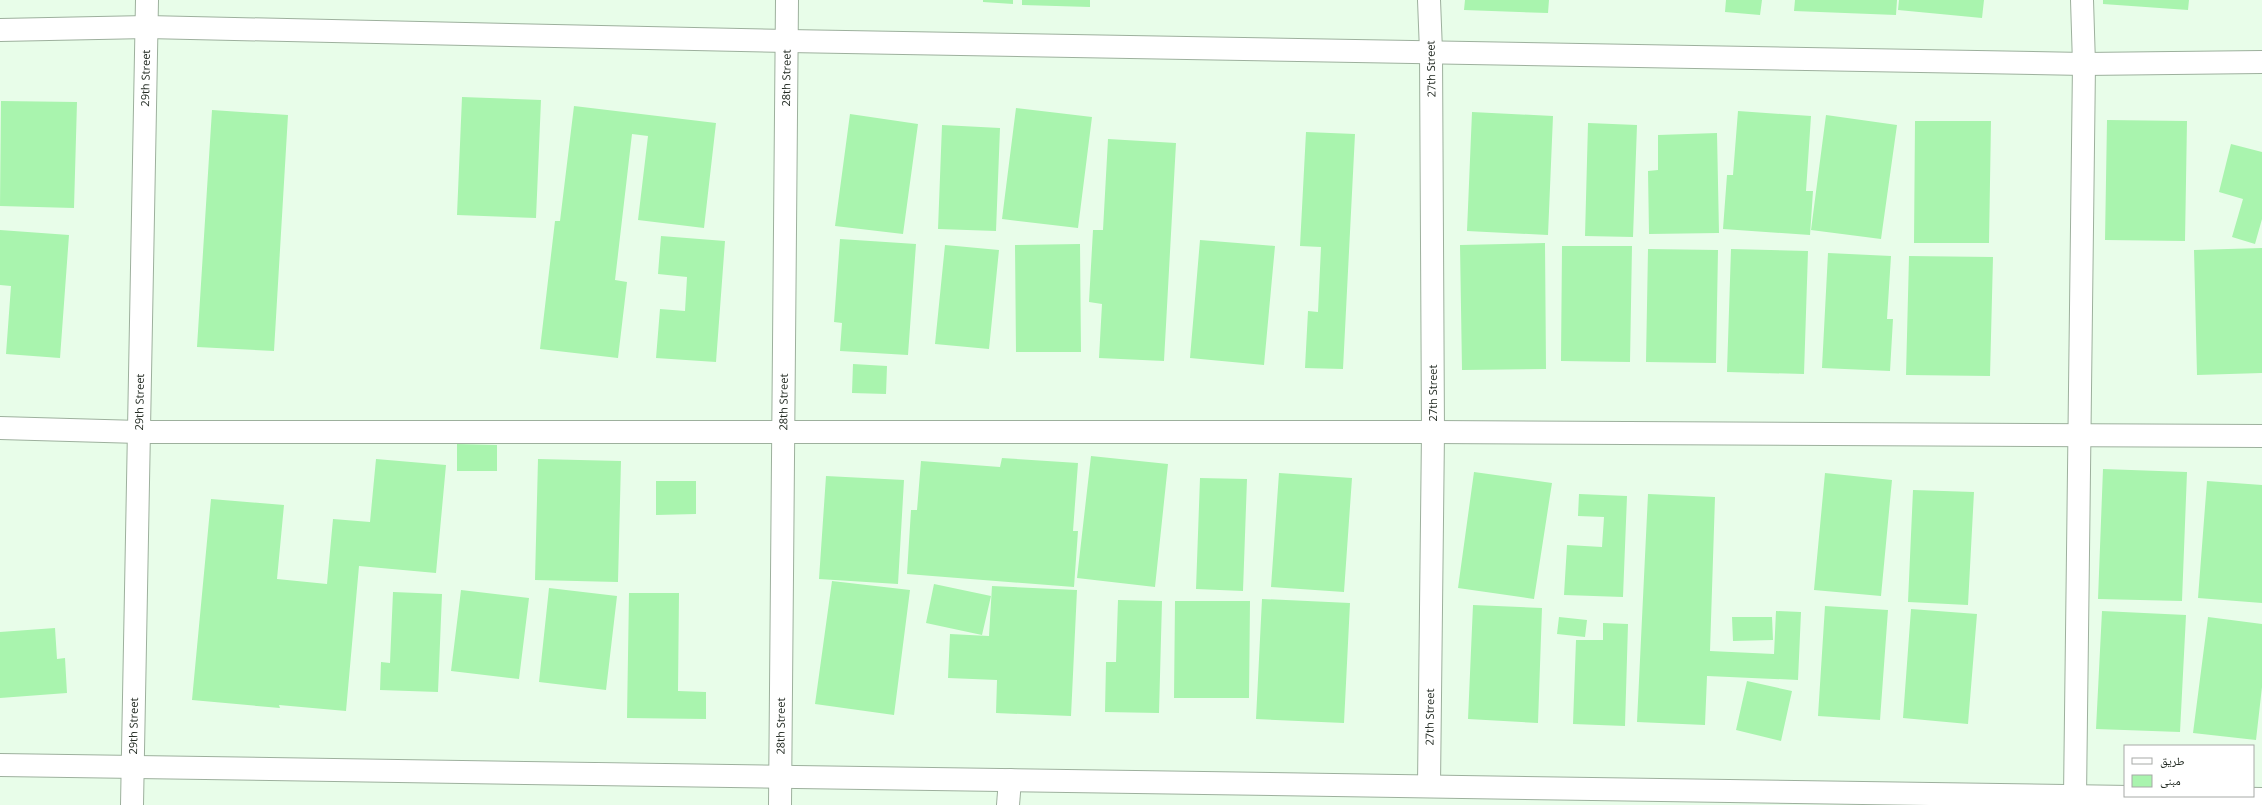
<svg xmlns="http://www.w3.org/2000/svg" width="2262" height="805" viewBox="0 0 2262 805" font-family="'Open Sans','Noto Naskh Arabic',sans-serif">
<rect width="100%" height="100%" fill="#e8fde9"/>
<path fill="#a9f4ae" d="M 983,0 L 1013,0 L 1013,4 L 983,2 Z
M 1022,0 L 1090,0 L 1090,7 L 1022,5 Z
M 1465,0 L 1549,0 L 1548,13 L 1464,10 Z
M 1726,0 L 1762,0 L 1760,15 L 1725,12 Z
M 1795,0 L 1897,0 L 1896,15 L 1794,11 Z
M 1899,0 L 1984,0 L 1982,18 L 1898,10 Z
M 2103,0 L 2189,0 L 2188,10 L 2103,4 Z
M 462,97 L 541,100 L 536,218 L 457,215 Z
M 1,101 L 77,102 L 74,208 L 0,206 Z
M 574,106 L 716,123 L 704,228 L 638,220 L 648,136 L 632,134 L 615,280 L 627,282 L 618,358 L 540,349 L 555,221 L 560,221 Z
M 1016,108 L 1092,117 L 1078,228 L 1002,219 Z
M 212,110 L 288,115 L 274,351 L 197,347 Z
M 1738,111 L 1811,116 L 1806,191 L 1813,191 L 1810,235 L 1723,229 L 1727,175 L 1733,175 Z
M 1472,112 L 1553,116 L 1548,235 L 1467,231 Z
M 850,114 L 918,124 L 903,234 L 835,226 Z
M 1826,115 L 1897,125 L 1881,239 L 1811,230 Z
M 2107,120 L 2187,121 L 2185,241 L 2105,240 Z
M 1915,121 L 1991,121 L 1989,243 L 1914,243 Z
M 1588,123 L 1637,125 L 1633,237 L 1585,236 Z
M 942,125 L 1000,128 L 996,231 L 938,229 Z
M 1306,132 L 1355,134 L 1343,369 L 1305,368 L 1308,311 L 1318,312 L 1321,247 L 1300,246 Z
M 1717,133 L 1719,233 L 1649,234 L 1648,171 L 1658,170 L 1658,135 Z
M 1108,139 L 1176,143 L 1164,361 L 1099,358 L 1102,304 L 1089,302 L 1093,230 L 1103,230 Z
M 2231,144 L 2262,152 L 2262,219 L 2255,244 L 2232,237 L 2243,199 L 2219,192 Z
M 0,230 L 69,235 L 60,358 L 6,354 L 11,286 L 0,285 Z
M 661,236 L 725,241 L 716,362 L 656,358 L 660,309 L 685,311 L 687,277 L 658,274 Z
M 840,239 L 916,244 L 908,355 L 840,351 L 842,323 L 834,322 Z
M 1200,240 L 1275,246 L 1264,365 L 1190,358 Z
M 1545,243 L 1546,369 L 1462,370 L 1460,245 Z
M 1080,244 L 1081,352 L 1016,352 L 1015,245 Z
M 945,245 L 999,250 L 989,349 L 935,344 Z
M 1562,246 L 1632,246 L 1630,362 L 1561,361 Z
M 2262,248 L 2262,373 L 2197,375 L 2194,250 Z
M 1648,249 L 1718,250 L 1716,363 L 1646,362 Z
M 1731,249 L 1808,251 L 1804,374 L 1727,372 Z
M 1828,253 L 1891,256 L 1887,319 L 1893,319 L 1890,371 L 1822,368 Z
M 1909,256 L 1993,257 L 1990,376 L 1906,375 Z
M 853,364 L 887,366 L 886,394 L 852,393 Z
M 457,444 L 497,445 L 497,471 L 457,471 Z
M 1091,456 L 1168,464 L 1155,587 L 1077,578 Z
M 1002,458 L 1078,463 L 1073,531 L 1078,531 L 1074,587 L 907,574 L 911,510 L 917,510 L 921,461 L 1000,467 Z
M 376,459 L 446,465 L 436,573 L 359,566 L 346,711 L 279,705 L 280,708 L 192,700 L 211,499 L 284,505 L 277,579 L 327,584 L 333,519 L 370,522 Z
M 538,459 L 621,461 L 618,582 L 535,580 Z
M 2103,469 L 2187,472 L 2182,601 L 2098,599 Z
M 1474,472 L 1552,483 L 1534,599 L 1458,588 Z
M 1279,473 L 1352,478 L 1344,592 L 1271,587 Z
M 1825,473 L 1892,480 L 1881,596 L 1814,590 Z
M 826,476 L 904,480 L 898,584 L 819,579 Z
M 1200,478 L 1247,479 L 1243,591 L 1196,589 Z
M 656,481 L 696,481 L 696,514 L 656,515 Z
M 2207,481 L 2262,485 L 2262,603 L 2198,598 Z
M 1913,490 L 1974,492 L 1968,605 L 1908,602 Z
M 1579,494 L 1627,496 L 1623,597 L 1564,595 L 1567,545 L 1602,547 L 1604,517 L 1578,516 Z
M 1648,494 L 1715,497 L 1710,651 L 1774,654 L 1776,611 L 1801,612 L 1798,680 L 1707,676 L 1705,725 L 1637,722 Z
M 832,581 L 910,590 L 894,715 L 815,704 Z
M 934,584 L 991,596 L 982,635 L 926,623 Z
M 992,586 L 1077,590 L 1071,716 L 996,713 L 997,680 L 948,678 L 950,634 L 989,636 Z
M 549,588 L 617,596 L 606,690 L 539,682 Z
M 461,590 L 529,598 L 519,679 L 451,671 Z
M 393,592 L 442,594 L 438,692 L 380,690 L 381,662 L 390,663 Z
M 629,593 L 679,593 L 678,691 L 706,692 L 706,719 L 627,718 Z
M 1262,599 L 1350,603 L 1344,723 L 1256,719 Z
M 1118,600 L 1162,601 L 1159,713 L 1105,712 L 1106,662 L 1116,662 Z
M 1175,601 L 1250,601 L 1249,698 L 1174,698 Z
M 1473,605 L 1542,608 L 1538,723 L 1468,719 Z
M 1825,606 L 1888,610 L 1880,720 L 1818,716 Z
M 1911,609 L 1977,614 L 1968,724 L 1903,718 Z
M 2102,611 L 2186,615 L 2180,732 L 2096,729 Z
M 1559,617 L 1587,620 L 1585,637 L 1557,634 Z
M 1732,617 L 1772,617 L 1773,640 L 1733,641 Z
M 2208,617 L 2262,624 L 2262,687 L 2256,740 L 2193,733 Z
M 1603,623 L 1628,624 L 1625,726 L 1573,724 L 1576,640 L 1603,640 Z
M 55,628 L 57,659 L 65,658 L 67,693 L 0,698 L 0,632 Z
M 1747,681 L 1792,691 L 1781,741 L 1736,730 Z"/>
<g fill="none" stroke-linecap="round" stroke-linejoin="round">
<g stroke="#9db09d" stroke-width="24">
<g id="minor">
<path d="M 0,30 L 147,27 L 788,41 L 2084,64 L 2262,62"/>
<path d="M 0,428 L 139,432 L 1433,432 L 2262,436"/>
<path d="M 0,765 L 2262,799"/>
<path id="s1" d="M 1429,785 L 1433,432 L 1431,51 L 1429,0"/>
<path d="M 2075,797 L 2084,64 L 2082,0"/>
<path id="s2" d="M 132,805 L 147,0"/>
<path id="s3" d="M 780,805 L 787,0"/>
<path d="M 1008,805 L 1010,780"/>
</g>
</g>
<use href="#minor" stroke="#fff" stroke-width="22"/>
</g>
<g text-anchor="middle" stroke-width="4" stroke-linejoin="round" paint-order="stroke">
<g font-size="11" fill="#222a22" stroke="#fff">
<text transform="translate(1431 69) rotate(-91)" y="4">27th Street</text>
<text dy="4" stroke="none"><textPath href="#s2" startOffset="727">29th Street</textPath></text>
<text dy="4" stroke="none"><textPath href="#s3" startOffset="727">28th Street</textPath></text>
<text transform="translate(1433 393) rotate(-90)" y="4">27th Street</text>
<text dy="4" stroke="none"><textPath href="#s2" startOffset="403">29th Street</textPath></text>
<text dy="4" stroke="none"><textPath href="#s3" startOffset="403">28th Street</textPath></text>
<text dy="4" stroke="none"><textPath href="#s1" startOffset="68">27th Street</textPath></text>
<text dy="4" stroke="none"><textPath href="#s2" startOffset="79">29th Street</textPath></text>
<text dy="4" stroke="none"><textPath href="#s3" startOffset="79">28th Street</textPath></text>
</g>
</g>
<rect x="2124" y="745" width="130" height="52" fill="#ffffff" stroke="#a7aaa7"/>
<rect x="2132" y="758" width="20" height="6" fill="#ffffff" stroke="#a7aaa7"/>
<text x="2160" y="765" font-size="12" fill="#222a22">طريق</text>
<rect x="2132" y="775" width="20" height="12" fill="#a9f4ae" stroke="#a7aaa7"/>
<text x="2160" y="785" font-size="12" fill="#222a22">مبنى</text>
</svg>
